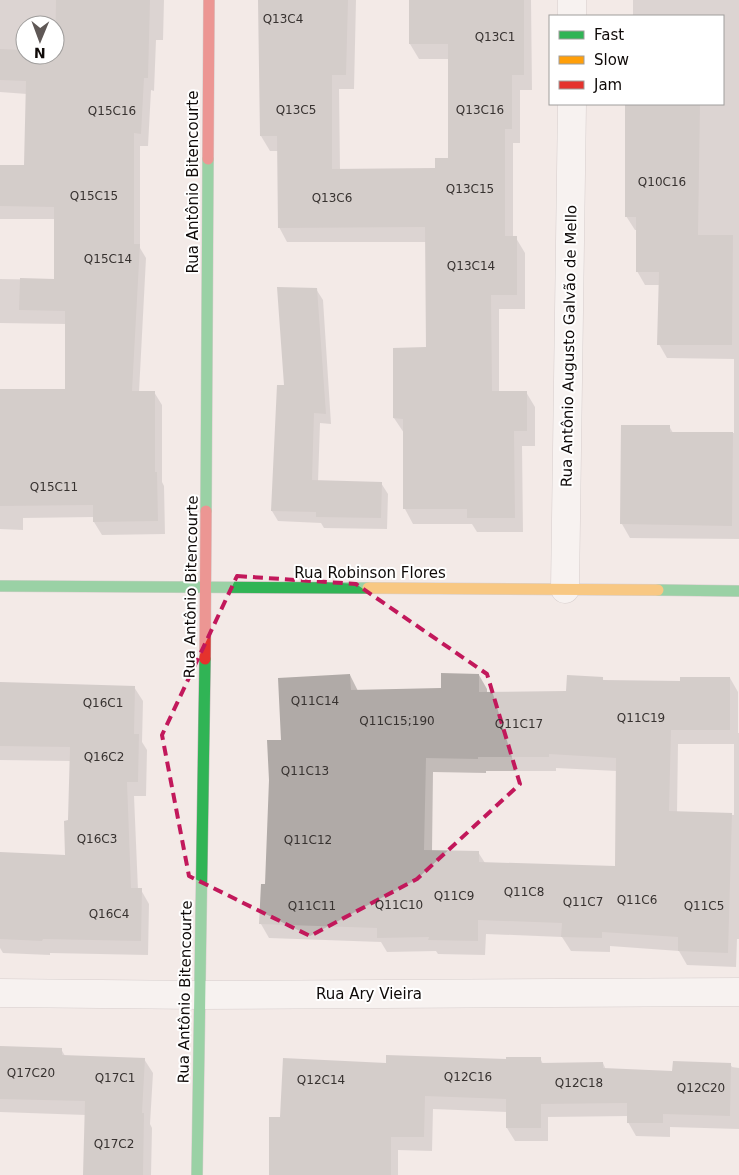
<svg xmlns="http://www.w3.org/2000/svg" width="739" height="1175" viewBox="0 0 739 1175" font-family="'DejaVu Sans',sans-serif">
<rect width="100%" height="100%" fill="#f3eae7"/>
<path fill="#0003" fill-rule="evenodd" d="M 0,0 L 164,0 L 163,40 L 156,40 L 154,91 L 151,90 L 148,146 L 140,146 L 140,248 L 146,258 L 139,392 L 154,392 L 162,405 L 162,482 L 164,486 L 165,534 L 102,535 L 94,522 L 94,517 L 23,518 L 23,530 L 0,529 L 0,391 L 66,390 L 66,324 L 0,323 L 0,279 L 56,280 L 56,219 L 0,219 L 0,166 L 25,167 L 27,94 L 0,92 ZM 25,25 L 55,25 L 55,55 L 25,55 Z
M 259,0 L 356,0 L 354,89 L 339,89 L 340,170 L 436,169 L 449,160 L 449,59 L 419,59 L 410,44 L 410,0 L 531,0 L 532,90 L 520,90 L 520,143 L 513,143 L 513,238 L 516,238 L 525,253 L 525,309 L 499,309 L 499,393 L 526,392 L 535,407 L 535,446 L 522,446 L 523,532 L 477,532 L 472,524 L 413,524 L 405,509 L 404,433 L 394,418 L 427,349 L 427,242 L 287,242 L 279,227 L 279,151 L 270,151 L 261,136 Z
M 633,0 L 739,0 L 739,539 L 630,538 L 622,524 L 622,426 L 669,426 L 673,433 L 734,433 L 734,359 L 667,358 L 659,344 L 660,285 L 645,285 L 637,271 L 637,230 L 635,230 L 626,216 L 626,104 L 723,104 L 723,16 L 633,16 Z
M 316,289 L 323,300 L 331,424 L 320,423 L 318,482 L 381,483 L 388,494 L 387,529 L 324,528 L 321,523 L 278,521 L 272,511 L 285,387 Z
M 350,675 L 358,691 L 443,690 L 479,675 L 487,689 L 487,693 L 567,693 L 602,678 L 604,681 L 681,683 L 730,678 L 738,692 L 738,733 L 739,733 L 739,939 L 737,939 L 736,967 L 687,965 L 679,951 L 610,946 L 610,952 L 571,951 L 562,937 L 486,934 L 485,955 L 438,954 L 436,951 L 387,952 L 381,942 L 269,938 L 261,924 L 283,741 ZM 678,744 L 734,744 L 734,815 L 677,812 ZM 556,768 L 617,771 L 616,868 L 485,863 L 478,852 L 432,851 L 433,772 L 486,773 L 486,771 L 556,771 Z
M 0,684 L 134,687 L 143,701 L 142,742 L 147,750 L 146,796 L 134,796 L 138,890 L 141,890 L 149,904 L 148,955 L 50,953 L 50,955 L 3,953 L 0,948 L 0,853 L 66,856 L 70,822 L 71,761 L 0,760 Z
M 0,1047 L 61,1049 L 65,1056 L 144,1059 L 153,1073 L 150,1124 L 152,1128 L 151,1175 L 85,1175 L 86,1115 L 0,1112 Z
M 540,1058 L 543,1064 L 603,1063 L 606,1070 L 674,1072 L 730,1064 L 732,1067 L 739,1068 L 739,1129 L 670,1127 L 670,1137 L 636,1136 L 628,1122 L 628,1116 L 548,1117 L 548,1141 L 515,1141 L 507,1128 L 507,1112 L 433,1109 L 432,1151 L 398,1150 L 398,1175 L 270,1175 L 281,1118 L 387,1064 Z"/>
<path fill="#b0aaa7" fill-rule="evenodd" d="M 56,0 L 150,0 L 148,78 L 144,78 L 141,134 L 134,133 L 134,244 L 140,244 L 132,391 L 155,391 L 155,472 L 157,472 L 158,521 L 93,522 L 93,505 L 0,506 L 0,389 L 65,389 L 65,311 L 19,310 L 20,278 L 54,279 L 54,207 L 0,206 L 0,165 L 24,165 L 26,81 L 0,80 L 0,49 L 25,50 L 25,55 L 55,55 Z
M 258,0 L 348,0 L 346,75 L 332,75 L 332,169 L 435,168 L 435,158 L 448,158 L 448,44 L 409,44 L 409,0 L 524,0 L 524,75 L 512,75 L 512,129 L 505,129 L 505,236 L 517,236 L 517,295 L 491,295 L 492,391 L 527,391 L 527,431 L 514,431 L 515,518 L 467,518 L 467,509 L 403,509 L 403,419 L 393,418 L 393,348 L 426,347 L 425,227 L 278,228 L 277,136 L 260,136 Z
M 625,104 L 700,104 L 698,235 L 733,235 L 732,345 L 657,345 L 659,272 L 636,272 L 636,217 L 625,217 Z
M 277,287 L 317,288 L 326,414 L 314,413 L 312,480 L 382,482 L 381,518 L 316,517 L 316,512 L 271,511 L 277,385 L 284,385 Z
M 621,425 L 670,425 L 670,432 L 733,432 L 732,526 L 620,524 Z
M 441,673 L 479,674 L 479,692 L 566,691 L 567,675 L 603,677 L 603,680 L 680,681 L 680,677 L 730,677 L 730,730 L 671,730 L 669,811 L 732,813 L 728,953 L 678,951 L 678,937 L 602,932 L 602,938 L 561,937 L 562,923 L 478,920 L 478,941 L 428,940 L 429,937 L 377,938 L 377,928 L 259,924 L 261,884 L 265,884 L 269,780 L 267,740 L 281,740 L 278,678 L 350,674 L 351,690 L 441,688 ZM 549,754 L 616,758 L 615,866 L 479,862 L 479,851 L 424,850 L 426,758 L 478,759 L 478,757 L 549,757 Z
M 0,682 L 135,686 L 134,734 L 139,734 L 138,782 L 127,782 L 131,888 L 142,888 L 141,941 L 43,939 L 42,941 L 0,939 L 0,852 L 65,855 L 64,821 L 68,820 L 70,747 L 0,746 Z
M 0,1046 L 62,1048 L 62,1055 L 145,1058 L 142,1113 L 144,1113 L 143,1175 L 83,1175 L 85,1101 L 0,1099 Z
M 386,1055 L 506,1059 L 506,1057 L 541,1057 L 541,1063 L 603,1062 L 603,1068 L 672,1071 L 673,1061 L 731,1063 L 730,1116 L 663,1114 L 663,1123 L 627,1123 L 627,1103 L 541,1104 L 541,1128 L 506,1128 L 506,1099 L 425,1096 L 424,1137 L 391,1137 L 391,1175 L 269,1175 L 269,1117 L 280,1117 L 283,1058 L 386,1063 Z"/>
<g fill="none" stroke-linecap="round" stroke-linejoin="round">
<g stroke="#b5aeac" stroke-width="29">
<path id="street" d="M 572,16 L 572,0
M 565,589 L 572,104
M 0,993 L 200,995 L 739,992"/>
</g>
<g stroke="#b5aeac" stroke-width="12">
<path id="fast" d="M 206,511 L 208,159
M 0,586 L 368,588
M 658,590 L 739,591
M 197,1175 L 205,659"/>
</g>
<g stroke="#b5aeac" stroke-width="12">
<path id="slow" d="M 368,588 L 658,590"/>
</g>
<g stroke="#b5aeac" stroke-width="12">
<path id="jam" d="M 208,159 L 209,0
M 205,659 L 206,511"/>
</g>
<use href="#street" stroke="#fdfcfb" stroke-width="28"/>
<use href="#fast" stroke="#30b455" stroke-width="11"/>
<use href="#slow" stroke="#ff9f0a" stroke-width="11"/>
<use href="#jam" stroke="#e5322d" stroke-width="11"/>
</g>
<path d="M0 0H739V1175H0ZM 237,576 L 356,584 L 487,674 L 520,784 L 417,879 L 310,936 L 189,876 L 162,735 Z" fill="#f3eae7" fill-opacity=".55" fill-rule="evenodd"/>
<path fill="none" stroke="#c2185b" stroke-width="4" stroke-dasharray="10 6" stroke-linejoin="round" d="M 237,576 L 356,584 L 487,674 L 520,784 L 417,879 L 310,936 L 189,876 L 162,735 Z"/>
<g text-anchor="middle" stroke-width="4" stroke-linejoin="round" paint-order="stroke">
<g font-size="12" fill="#373230">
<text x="283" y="23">Q13C4</text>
<text x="495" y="41">Q13C1</text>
<text x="296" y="114">Q13C5</text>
<text x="480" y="114">Q13C16</text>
<text x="112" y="115">Q15C16</text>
<text x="662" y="186">Q10C16</text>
<text x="470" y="193">Q13C15</text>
<text x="94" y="200">Q15C15</text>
<text x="332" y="202">Q13C6</text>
<text x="108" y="263">Q15C14</text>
<text x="471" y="270">Q13C14</text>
<text x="54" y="491">Q15C11</text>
<text x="315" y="705">Q11C14</text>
<text x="103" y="707">Q16C1</text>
<text x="641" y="722">Q11C19</text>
<text x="397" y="725">Q11C15;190</text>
<text x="519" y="728">Q11C17</text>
<text x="104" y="761">Q16C2</text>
<text x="305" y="775">Q11C13</text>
<text x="97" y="843">Q16C3</text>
<text x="308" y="844">Q11C12</text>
<text x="524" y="896">Q11C8</text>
<text x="454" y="900">Q11C9</text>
<text x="637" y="904">Q11C6</text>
<text x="583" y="906">Q11C7</text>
<text x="399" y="909">Q11C10</text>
<text x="312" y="910">Q11C11</text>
<text x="704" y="910">Q11C5</text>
<text x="109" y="918">Q16C4</text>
<text x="31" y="1077">Q17C20</text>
<text x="468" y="1081">Q12C16</text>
<text x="115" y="1082">Q17C1</text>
<text x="321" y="1084">Q12C14</text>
<text x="579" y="1087">Q12C18</text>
<text x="701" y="1092">Q12C20</text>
<text x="114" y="1148">Q17C2</text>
</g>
<g font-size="15" fill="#0f0a08" stroke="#fff">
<text transform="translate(193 182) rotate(-90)" y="5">Rua Antônio Bitencourte</text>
<text transform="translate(569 346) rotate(-89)" y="5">Rua Antônio Augusto Galvão de Mello</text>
<text x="370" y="578">Rua Robinson Flores</text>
<text transform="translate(191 587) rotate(-89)" y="5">Rua Antônio Bitencourte</text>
<text transform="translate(185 992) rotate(-89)" y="5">Rua Antônio Bitencourte</text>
<text x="369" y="999">Rua Ary Vieira</text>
</g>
</g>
<rect x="549" y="15" width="175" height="90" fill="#ffffff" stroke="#9f9d9c"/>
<rect x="559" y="31" width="25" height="8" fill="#30b455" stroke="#9f9d9c"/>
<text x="594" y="40" font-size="15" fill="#0f0a08">Fast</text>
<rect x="559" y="56" width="25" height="8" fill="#ff9f0a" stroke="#9f9d9c"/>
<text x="594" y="65" font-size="15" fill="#0f0a08">Slow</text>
<rect x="559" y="81" width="25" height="8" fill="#e5322d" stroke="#9f9d9c"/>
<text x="594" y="90" font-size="15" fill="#0f0a08">Jam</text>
<g transform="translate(40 40) rotate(181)"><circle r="24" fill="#ffffff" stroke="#9f9d9c"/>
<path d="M0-4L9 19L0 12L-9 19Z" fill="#5f5856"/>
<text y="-8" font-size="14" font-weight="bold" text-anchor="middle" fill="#0f0a08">N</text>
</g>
</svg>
